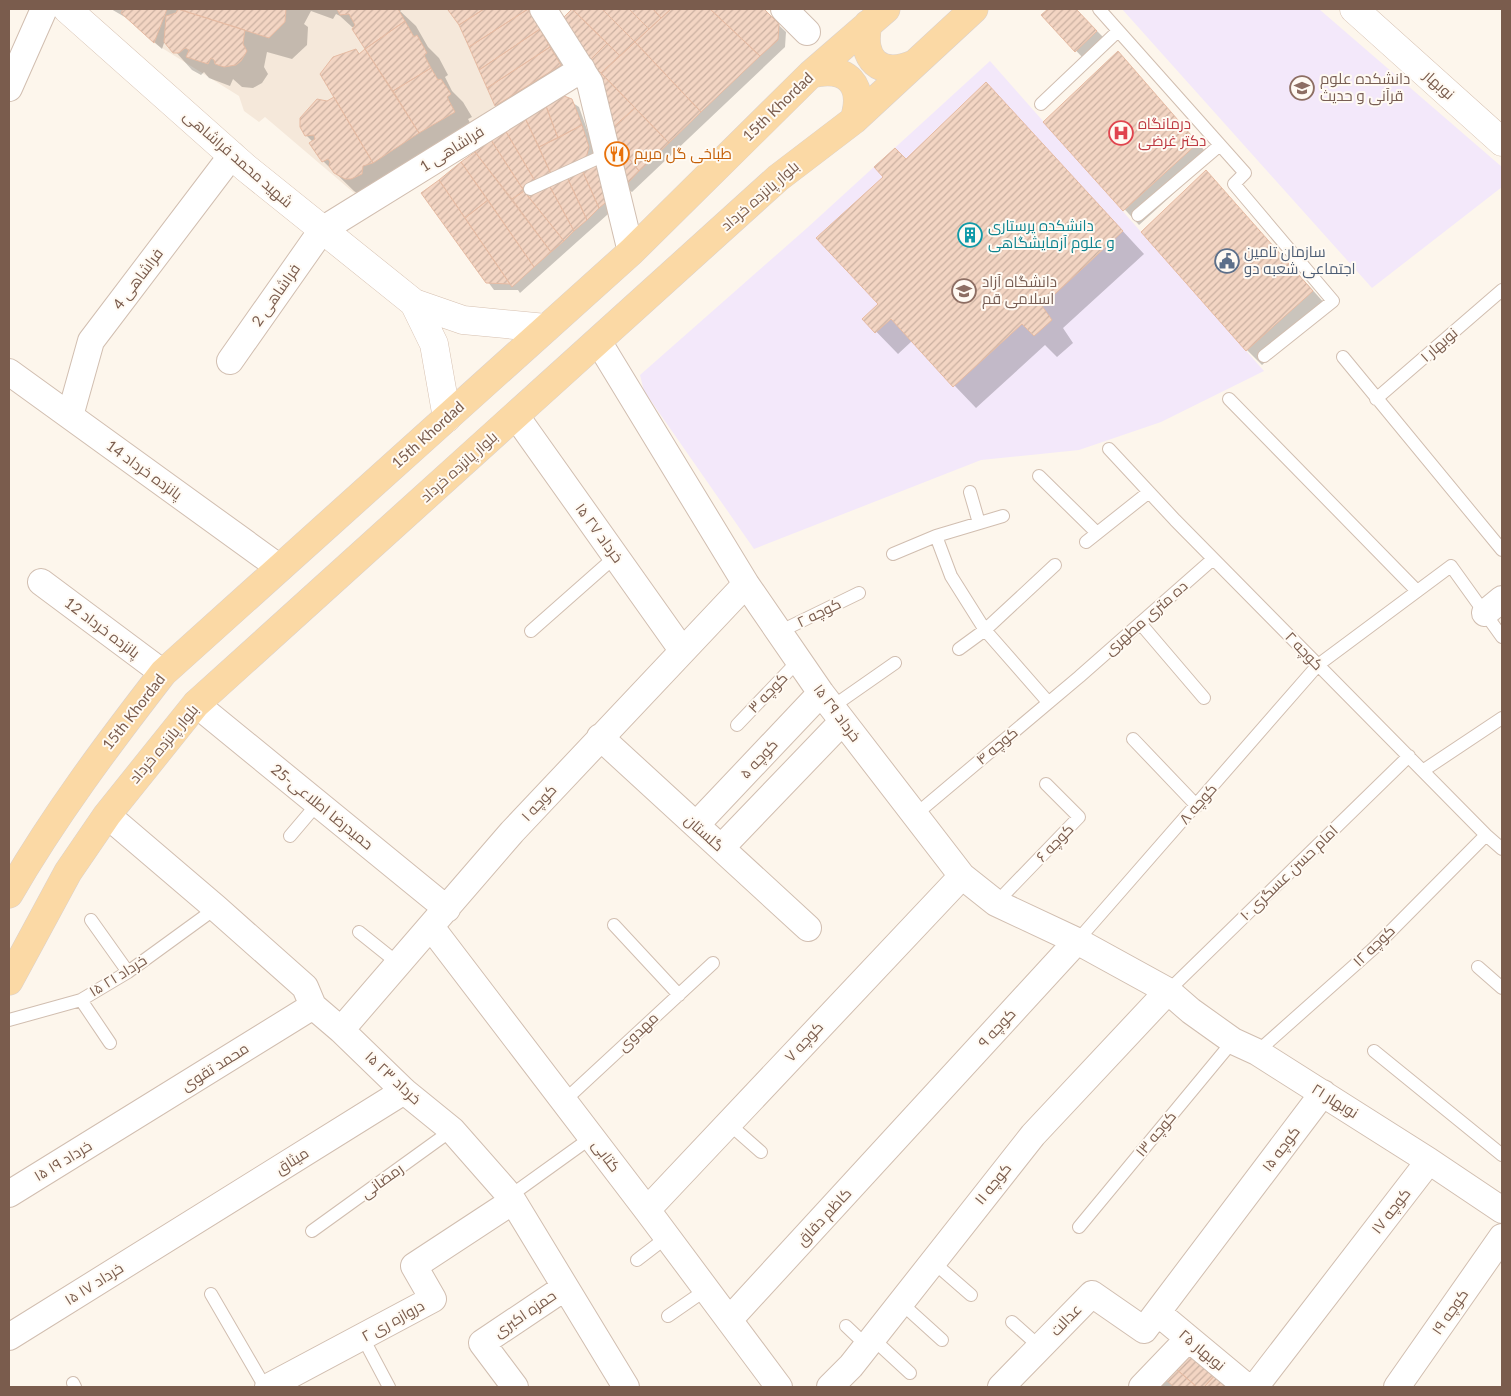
<svg xmlns="http://www.w3.org/2000/svg" width="1511" height="1396" viewBox="0 0 1511 1396" font-family="Lato,Cairo,sans-serif">
<defs>
<pattern id="building-hatch" width="6" height="6" patternUnits="userSpaceOnUse" patternTransform="scale(1.25)"><rect width="6" height="6" fill="#f3d5c3"/><path d="M-1 1l2-2M0 6l6-6M5 7l2-2" fill="none" stroke="#cab0a1"/></pattern>
</defs>
<rect width="100%" height="100%" fill="#fdf6ec"/>
<path fill="#f5e8da" d="M 167,9 L 447,9 L 459,25 L 495,106 L 360,198 L 265,117 L 259,122 L 244,111 L 239,96 L 154,43 Z"/>
<path fill="#f3e8fa" d="M 1122,9 L 1319,9 L 1502,167 L 1502,187 L 1372,288 Z
M 990,61 L 1264,371 L 1161,422 L 1079,450 L 981,460 L 754,549 L 644,391 L 640,375 L 807,228 Z"/>
<path fill="#0003" d="M 111,9 L 403,9 L 400,11 L 416,26 L 428,47 L 439,58 L 448,75 L 445,77 L 452,91 L 463,102 L 472,117 L 468,119 L 476,134 L 368,201 L 354,191 L 323,161 L 313,142 L 302,131 L 327,103 L 336,98 L 356,50 L 360,54 L 367,49 L 355,27 L 352,27 L 340,16 L 336,14 L 333,19 L 311,11 L 304,24 L 308,27 L 307,45 L 292,59 L 267,52 L 264,67 L 268,74 L 262,83 L 253,88 L 242,87 L 233,79 L 230,86 L 209,78 L 204,72 L 201,75 L 192,70 L 165,40 L 162,49 L 130,20 Z
M 449,9 L 530,9 L 568,73 L 503,112 L 496,105 L 460,24 Z
M 574,9 L 762,9 L 786,32 L 785,47 L 632,192 L 627,189 L 603,108 L 602,73 L 563,19 Z
M 1050,9 L 1075,9 L 1104,38 L 1083,58 L 1042,15 Z
M 1118,53 L 1212,159 L 1139,225 L 1045,122 Z
M 986,83 L 1144,254 L 1063,328 L 1073,343 L 1057,357 L 1045,345 L 976,408 L 912,341 L 898,354 L 864,319 L 879,304 L 906,161 Z
M 564,97 L 579,107 L 596,155 L 588,167 L 617,206 L 520,293 L 518,290 L 494,290 L 423,194 L 506,131 Z
M 1206,172 L 1327,306 L 1262,365 L 1247,350 Z
M 1189,1354 L 1232,1387 L 1159,1387 Z"/>
<path fill="url(#building-hatch)" stroke="#e6bba3" d="M 123,9 L 167,9 L 154,43 L 121,13 Z
M 178,9 L 286,9 L 285,22 L 269,38 Z
M 178,9 L 245,30 L 243,44 L 247,51 L 241,61 L 236,65 L 224,67 L 215,64 L 214,60 L 211,58 L 208,64 L 186,57 L 189,50 L 185,48 L 179,53 L 173,53 L 164,42 L 166,16 L 176,13 Z
M 337,9 L 398,9 L 405,21 L 365,49 L 352,29 L 355,25 L 349,14 L 340,15 Z
M 450,9 L 484,9 L 459,25 L 448,10 Z
M 484,9 L 528,9 L 469,47 L 459,25 Z
M 528,9 L 540,29 L 479,70 L 469,47 Z
M 572,9 L 602,9 L 635,42 L 620,56 Z
M 572,9 L 607,43 L 589,61 L 562,19 Z
M 602,9 L 629,9 L 649,29 L 635,42 Z
M 629,9 L 653,9 L 661,18 L 649,29 Z
M 653,9 L 671,9 L 661,18 Z
M 671,9 L 710,9 L 760,56 L 701,112 L 635,42 Z
M 710,9 L 764,9 L 779,24 L 778,40 L 760,56 Z
M 1048,9 L 1076,9 L 1097,31 L 1075,52 L 1041,15 Z
M 405,21 L 414,37 L 417,35 L 427,53 L 424,55 L 431,68 L 393,91 L 365,49 Z
M 540,29 L 550,47 L 487,88 L 479,70 Z
M 635,42 L 701,112 L 669,143 L 601,73 Z
M 607,43 L 620,56 L 601,73 L 589,61 Z
M 550,47 L 561,65 L 495,106 L 487,88 Z
M 356,49 L 359,54 L 365,49 L 419,133 L 373,163 L 320,74 L 333,57 Z
M 1118,51 L 1198,143 L 1123,211 L 1043,122 Z
M 431,68 L 438,80 L 441,79 L 451,94 L 447,97 L 455,112 L 419,133 L 393,91 Z
M 601,73 L 635,108 L 608,132 L 602,108 Z
M 986,82 L 1123,231 L 1042,306 L 1052,320 L 1034,336 L 1022,324 L 953,387 L 891,319 L 875,333 L 862,319 L 878,304 L 816,238 L 883,177 L 874,167 L 895,148 L 906,159 Z
M 564,96 L 572,99 L 582,125 L 558,138 L 546,106 Z
M 334,97 L 373,163 L 363,166 L 362,174 L 351,179 L 345,179 L 334,173 L 329,166 L 330,162 L 328,159 L 322,162 L 309,143 L 315,139 L 314,135 L 305,136 L 300,127 L 300,118 L 317,99 L 327,101 Z
M 546,106 L 558,138 L 539,147 L 525,118 Z
M 635,108 L 669,143 L 639,171 L 608,132 Z
M 525,118 L 551,174 L 535,181 L 505,130 Z
M 582,125 L 589,147 L 586,158 L 551,174 L 539,147 Z
M 505,130 L 535,181 L 522,188 L 491,140 Z
M 608,132 L 639,171 L 625,186 Z
M 491,140 L 524,191 L 512,199 L 475,152 Z
M 475,152 L 551,252 L 534,267 L 461,162 Z
M 461,162 L 488,200 L 465,218 L 439,180 Z
M 591,166 L 602,166 L 610,199 L 599,208 L 582,170 Z
M 582,170 L 599,208 L 587,220 L 567,177 Z
M 1206,170 L 1313,291 L 1246,351 L 1141,232 Z
M 567,177 L 587,220 L 574,231 L 549,185 Z
M 439,180 L 465,218 L 510,284 L 486,283 L 421,193 Z
M 549,185 L 574,231 L 564,241 L 527,195 Z
M 524,191 L 564,241 L 551,252 L 512,199 Z
M 488,200 L 534,267 L 512,287 L 465,218 Z
M 1189,1353 L 1217,1373 L 1204,1387 L 1197,1387 L 1175,1368 Z
M 1175,1368 L 1197,1387 L 1174,1387 L 1165,1379 Z
M 1217,1373 L 1234,1387 L 1204,1387 Z"/>
<g fill="none" stroke-linecap="round" stroke-linejoin="round">
<g stroke="#d1beb0" stroke-width="14">
<path id="lane" d="M 1099,9 L 1245,173 L 1234,184 L 1333,301 L 1264,356
M 1041,104 L 1118,31
M 530,189 L 607,154
M 1138,215 L 1220,145
M 1343,357 L 1502,550
M 1229,399 L 1416,590
M 1376,399 L 1502,290
M 1109,449 L 1175,520 L 1486,835 L 1502,849
M 1039,476 L 1097,533
M 970,492 L 979,523
M 936,536 L 1003,516
M 1086,542 L 1149,492
M 893,554 L 936,536 L 951,576 L 985,630 L 1048,702
M 1140,623 L 1204,698
M 531,631 L 616,556
M 779,632 L 859,593
M 959,649 L 985,630 L 1055,565
M 832,707 L 895,663
M 737,725 L 799,660
M 1133,739 L 1197,806
M 1424,770 L 1502,718
M 915,815 L 1079,677 L 1213,559
M 290,836 L 318,803
M 996,903 L 1079,817 L 1046,784
M 91,920 L 128,972
M 614,925 L 679,995
M 359,932 L 399,964
M 1077,941 L 1318,665 L 1451,566 L 1502,637
M 1478,967 L 1502,988
M 1168,991 L 1409,756
M 81,1000 L 110,1043
M 9,1020 L 81,1000 L 128,972 L 216,908
M 1374,1051 L 1502,1155
M 1257,1052 L 1374,948 L 1486,835
M 564,1101 L 713,963
M 728,1123 L 761,1152
M 510,1196 L 592,1137
M 1079,1227 L 1233,1041
M 312,1231 L 452,1130
M 637,1260 L 667,1237
M 932,1261 L 971,1295
M 211,1294 L 265,1387
M 900,1302 L 942,1340
M 668,1316 L 707,1289
M 1012,1322 L 1040,1347
M 846,1326 L 867,1346
M 363,1338 L 389,1387
M 872,1338 L 910,1373
M 73,1383 L 75,1387"/>
</g>
<g stroke="#d1beb0" stroke-width="28">
<path id="street" d="M 543,9 L 590,83 L 631,252
M 784,9 L 807,32
M 9,88 L 44,9
M 598,341 L 746,584 L 821,693 L 962,876 L 996,903 L 1077,941 L 1168,991 L 1191,1011 L 1233,1041 L 1257,1052 L 1429,1161 L 1502,1210
M 230,361 L 322,230 L 582,69
M 9,372 L 280,568
M 70,416 L 91,341 L 232,155
M 516,416 L 682,650
M 41,582 L 163,673
M 1485,613 L 1502,599
M 196,704 L 447,909
M 600,737 L 808,928
M 107,815 L 216,908 L 305,987 L 313,1006 L 341,1030 L 404,1091 L 452,1130 L 510,1196 L 626,1387
M 696,825 L 821,693
M 721,848 L 842,722
M 431,927 L 647,1210 L 779,1387
M 341,1030 L 512,832 L 746,584
M 9,1194 L 313,1006
M 647,1210 L 962,876
M 1158,1313 L 1247,1387
M 729,1320 L 1077,941
M 9,1337 L 404,1091
M 268,1387 L 433,1299 L 414,1266 L 513,1201
M 515,1387 L 482,1343 L 564,1288
M 830,1387 L 851,1366 L 1033,1135 L 1168,991
M 1001,1387 L 1092,1294 L 1144,1330 L 1323,1093
M 1142,1387 L 1188,1339
M 1255,1387 L 1429,1161
M 1397,1387 L 1502,1237"/>
</g>
<g stroke="#d6c0b0" stroke-width="29">
<path id="secondary" d="M 67,9 L 246,168 L 414,303 L 463,320 L 546,328
M 1354,9 L 1502,142
M 414,303 L 434,344 L 447,418"/>
</g>
<g stroke="#dad1cd" stroke-width="29">
<path id="primary" d="M 868,24 C 860,60 880,78 914,64
M 811,74 C 848,65 865,85 854,120
M 9,894 C 54,816 108,744 163,673 L 631,252 L 811,74 L 886,9
M 9,981 L 68,872 L 107,815 L 196,704 L 778,178 L 854,120 L 974,9"/>
</g>
<use href="#lane" stroke="#fff" stroke-width="12"/>
<use href="#street" stroke="#fff" stroke-width="26"/>
<use href="#secondary" stroke="#fff" stroke-width="28"/>
<use href="#primary" stroke="#fbd9a5" stroke-width="28"/>
</g>
<defs>
<g id="university-ring" transform="scale(1.25)"><circle r="9.5" fill="#fffaf3" stroke="#8d6e63" stroke-width="1.5"/><path d="M0-5L7-2L0 1L-7-2ZM-4 1L0 2.5L4 1V4Q0 6-4 4Z" fill="#8d6e63"/></g>
<g id="hospital-ring" transform="scale(1.25)"><circle r="9.5" fill="#fffaf3" stroke="#e0444e" stroke-width="1.5"/><path d="M-5-5h3v3.5h4V-5h3V5h-3V1.5h-4V5h-3Z" fill="#e0444e"/></g>
<g id="restaurant-ring" transform="scale(1.25)"><circle r="9.5" fill="#fffaf3" stroke="#e8710a" stroke-width="1.5"/><path d="M-5-6h1v4h1v-4h1v4h1v-4h1v5L-1.5 .5V6h-2V.5L-5-1ZM5-6V6H3V1.5H1.5Q1.5-4 5-6Z" fill="#e8710a"/></g>
<g id="building-ring" transform="scale(1.25)"><circle r="9.5" fill="#fffaf3" stroke="#0f9aa8" stroke-width="1.5"/><path d="M-4-6H4V6H1V3H-1V6H-4ZM-2.5-4.3h1.7v1.8h-1.7ZM.8-4.3h1.7v1.8H.8ZM-2.5-1h1.7V.8h-1.7ZM.8-1h1.7V.8H.8Z" fill="#0f9aa8"/></g>
<g id="civic-ring" transform="scale(1.25)"><circle r="9.5" fill="#fffaf3" stroke="#5c6f8a" stroke-width="1.5"/><path d="M-.6-6.5H3V-4.5H.6V-3L4-1V1h2V6H-6V1h2V-1L-.6-3ZM-1.2 2.5V6h2.4V2.5Z" fill="#5c6f8a"/></g>
</defs>
<g fill-rule="evenodd">
<use href="#university-ring" x="1302" y="88"/>
<use href="#hospital-ring" x="1121" y="133"/>
<use href="#restaurant-ring" x="617" y="154"/>
<use href="#building-ring" x="970" y="235"/>
<use href="#civic-ring" x="1227" y="261"/>
<use href="#university-ring" x="964" y="291"/>
</g>
<g text-anchor="middle" stroke-width="4" stroke-linejoin="round" paint-order="stroke">
<g font-size="15" fill="#785e54" stroke="#fffaf3" text-anchor="start">
<text x="1320" y="84">دانشکده علوم<tspan x="1320" dy="17">قرآنی و حدیث</tspan></text>
<text x="982" y="287">دانشگاه آزاد<tspan x="982" dy="17">اسلامی قم</tspan></text>
</g>
<g font-size="15" fill="#7a5c4d" stroke="#fffaf3">
<text transform="translate(1439 85) rotate(42)" y="5">نوبهار</text>
<text transform="translate(778 107) rotate(-44)" y="5">15th Khordad</text>
<text transform="translate(452 149) rotate(-32)" y="5">فراشاهی 1</text>
<text transform="translate(238 159) rotate(41)" y="5">شهید محمد فراشاهی</text>
<text transform="translate(760 196) rotate(-41)" y="5">بلوار پانزده خرداد</text>
<text transform="translate(138 279) rotate(-53)" y="5">فراشاهی 4</text>
<text transform="translate(276 295) rotate(-55)" y="5">فراشاهی 2</text>
<text transform="translate(1439 345) rotate(-41)" y="5">نوبهار ۱</text>
<text transform="translate(428 435) rotate(-42)" y="5">15th Khordad</text>
<text transform="translate(459 467) rotate(-42)" y="5">بلوار پانزده خرداد</text>
<text transform="translate(144 470) rotate(36)" y="5">پانزده خرداد 14</text>
<text transform="translate(599 533) rotate(54)" y="5">۱۵ خرداد ۲۷</text>
<text transform="translate(819 613) rotate(-26)" y="5">کوچه ۲</text>
<text transform="translate(1146 618) rotate(-41)" y="5">ده متری مطهری</text>
<text transform="translate(102 628) rotate(37)" y="5">پانزده خرداد 12</text>
<text transform="translate(1304 651) rotate(46)" y="5">کوچه ۲</text>
<text transform="translate(768 693) rotate(-46)" y="5">کوچه ۳</text>
<text transform="translate(134 712) rotate(-52)" y="5">15th Khordad</text>
<text transform="translate(837 713) rotate(53)" y="5">۱۵ خرداد ۲۹</text>
<text transform="translate(164 744) rotate(-50)" y="5">بلوار پانزده خرداد</text>
<text transform="translate(997 746) rotate(-40)" y="5">کوچه ۴</text>
<text transform="translate(759 759) rotate(-47)" y="5">کوچه ۵</text>
<text transform="translate(539 803) rotate(-47)" y="5">کوچه ۱</text>
<text transform="translate(1198 804) rotate(-49)" y="5">کوچه ۸</text>
<text transform="translate(322 807) rotate(39)" y="5">حمیدرضا اطلاعی-25</text>
<text transform="translate(704 833) rotate(42)" y="5">گلستان</text>
<text transform="translate(1055 843) rotate(-46)" y="5">کوچه ۶</text>
<text transform="translate(1289 873) rotate(-44)" y="5">امام حسن عسگری ۱۰</text>
<text transform="translate(1374 946) rotate(-44)" y="5">کوچه ۱۲</text>
<text transform="translate(118 976) rotate(-32)" y="5">۱۵ خرداد ۲۱</text>
<text transform="translate(997 1028) rotate(-47)" y="5">کوچه ۹</text>
<text transform="translate(638 1032) rotate(-43)" y="5">مهدوی</text>
<text transform="translate(804 1042) rotate(-47)" y="5">کوچه ۷</text>
<text transform="translate(215 1067) rotate(-32)" y="5">محمد تقوی</text>
<text transform="translate(393 1078) rotate(43)" y="5">۱۵ خرداد ۲۳</text>
<text transform="translate(1335 1101) rotate(32)" y="5">نوبهار ۲۱</text>
<text transform="translate(1156 1134) rotate(-50)" y="5">کوچه ۱۳</text>
<text transform="translate(1281 1149) rotate(-53)" y="5">کوچه ۱۵</text>
<text transform="translate(606 1156) rotate(53)" y="5">کتابی</text>
<text transform="translate(63 1161) rotate(-31)" y="5">۱۵ خرداد ۱۹</text>
<text transform="translate(292 1161) rotate(-32)" y="5">میثاق</text>
<text transform="translate(382 1181) rotate(-36)" y="5">رمضانی</text>
<text transform="translate(993 1184) rotate(-51)" y="5">کوچه ۱۱</text>
<text transform="translate(1391 1211) rotate(-52)" y="5">کوچه ۱۷</text>
<text transform="translate(824 1217) rotate(-47)" y="5">کاظم دقاق</text>
<text transform="translate(94 1284) rotate(-32)" y="5">۱۵ خرداد ۱۷</text>
<text transform="translate(1450 1312) rotate(-55)" y="5">کوچه ۱۹</text>
<text transform="translate(525 1314) rotate(-34)" y="5">حمزه اکبری</text>
<text transform="translate(1066 1320) rotate(-46)" y="5">عدالت</text>
<text transform="translate(393 1321) rotate(-29)" y="5">دروازه ری ۲</text>
<text transform="translate(1202 1350) rotate(40)" y="5">نوبهار ۲۵</text>
</g>
<g font-size="15" fill="#be3a42" stroke="#fffaf3" text-anchor="start">
<text x="1138" y="129">درمانگاه<tspan x="1138" dy="17">دکتر غرضی</tspan></text>
</g>
<g font-size="15" fill="#c56008" stroke="#fffaf3" text-anchor="start">
<text x="634" y="159">طباخی گل مریم</text>
</g>
<g font-size="15" fill="#0d838f" stroke="#fffaf3" text-anchor="start">
<text x="988" y="231">دانشکده پرستاری<tspan x="988" dy="17">و علوم آزمایشگاهی</tspan></text>
</g>
<g font-size="15" fill="#4e5e75" stroke="#fffaf3" text-anchor="start">
<text x="1244" y="257">سازمان تامین<tspan x="1244" dy="17">اجتماعی شعبه دو</tspan></text>
</g>
</g>
<rect width="1511" height="1396" fill="none" stroke="#7a5c4d" stroke-width="20"/>
</svg>
